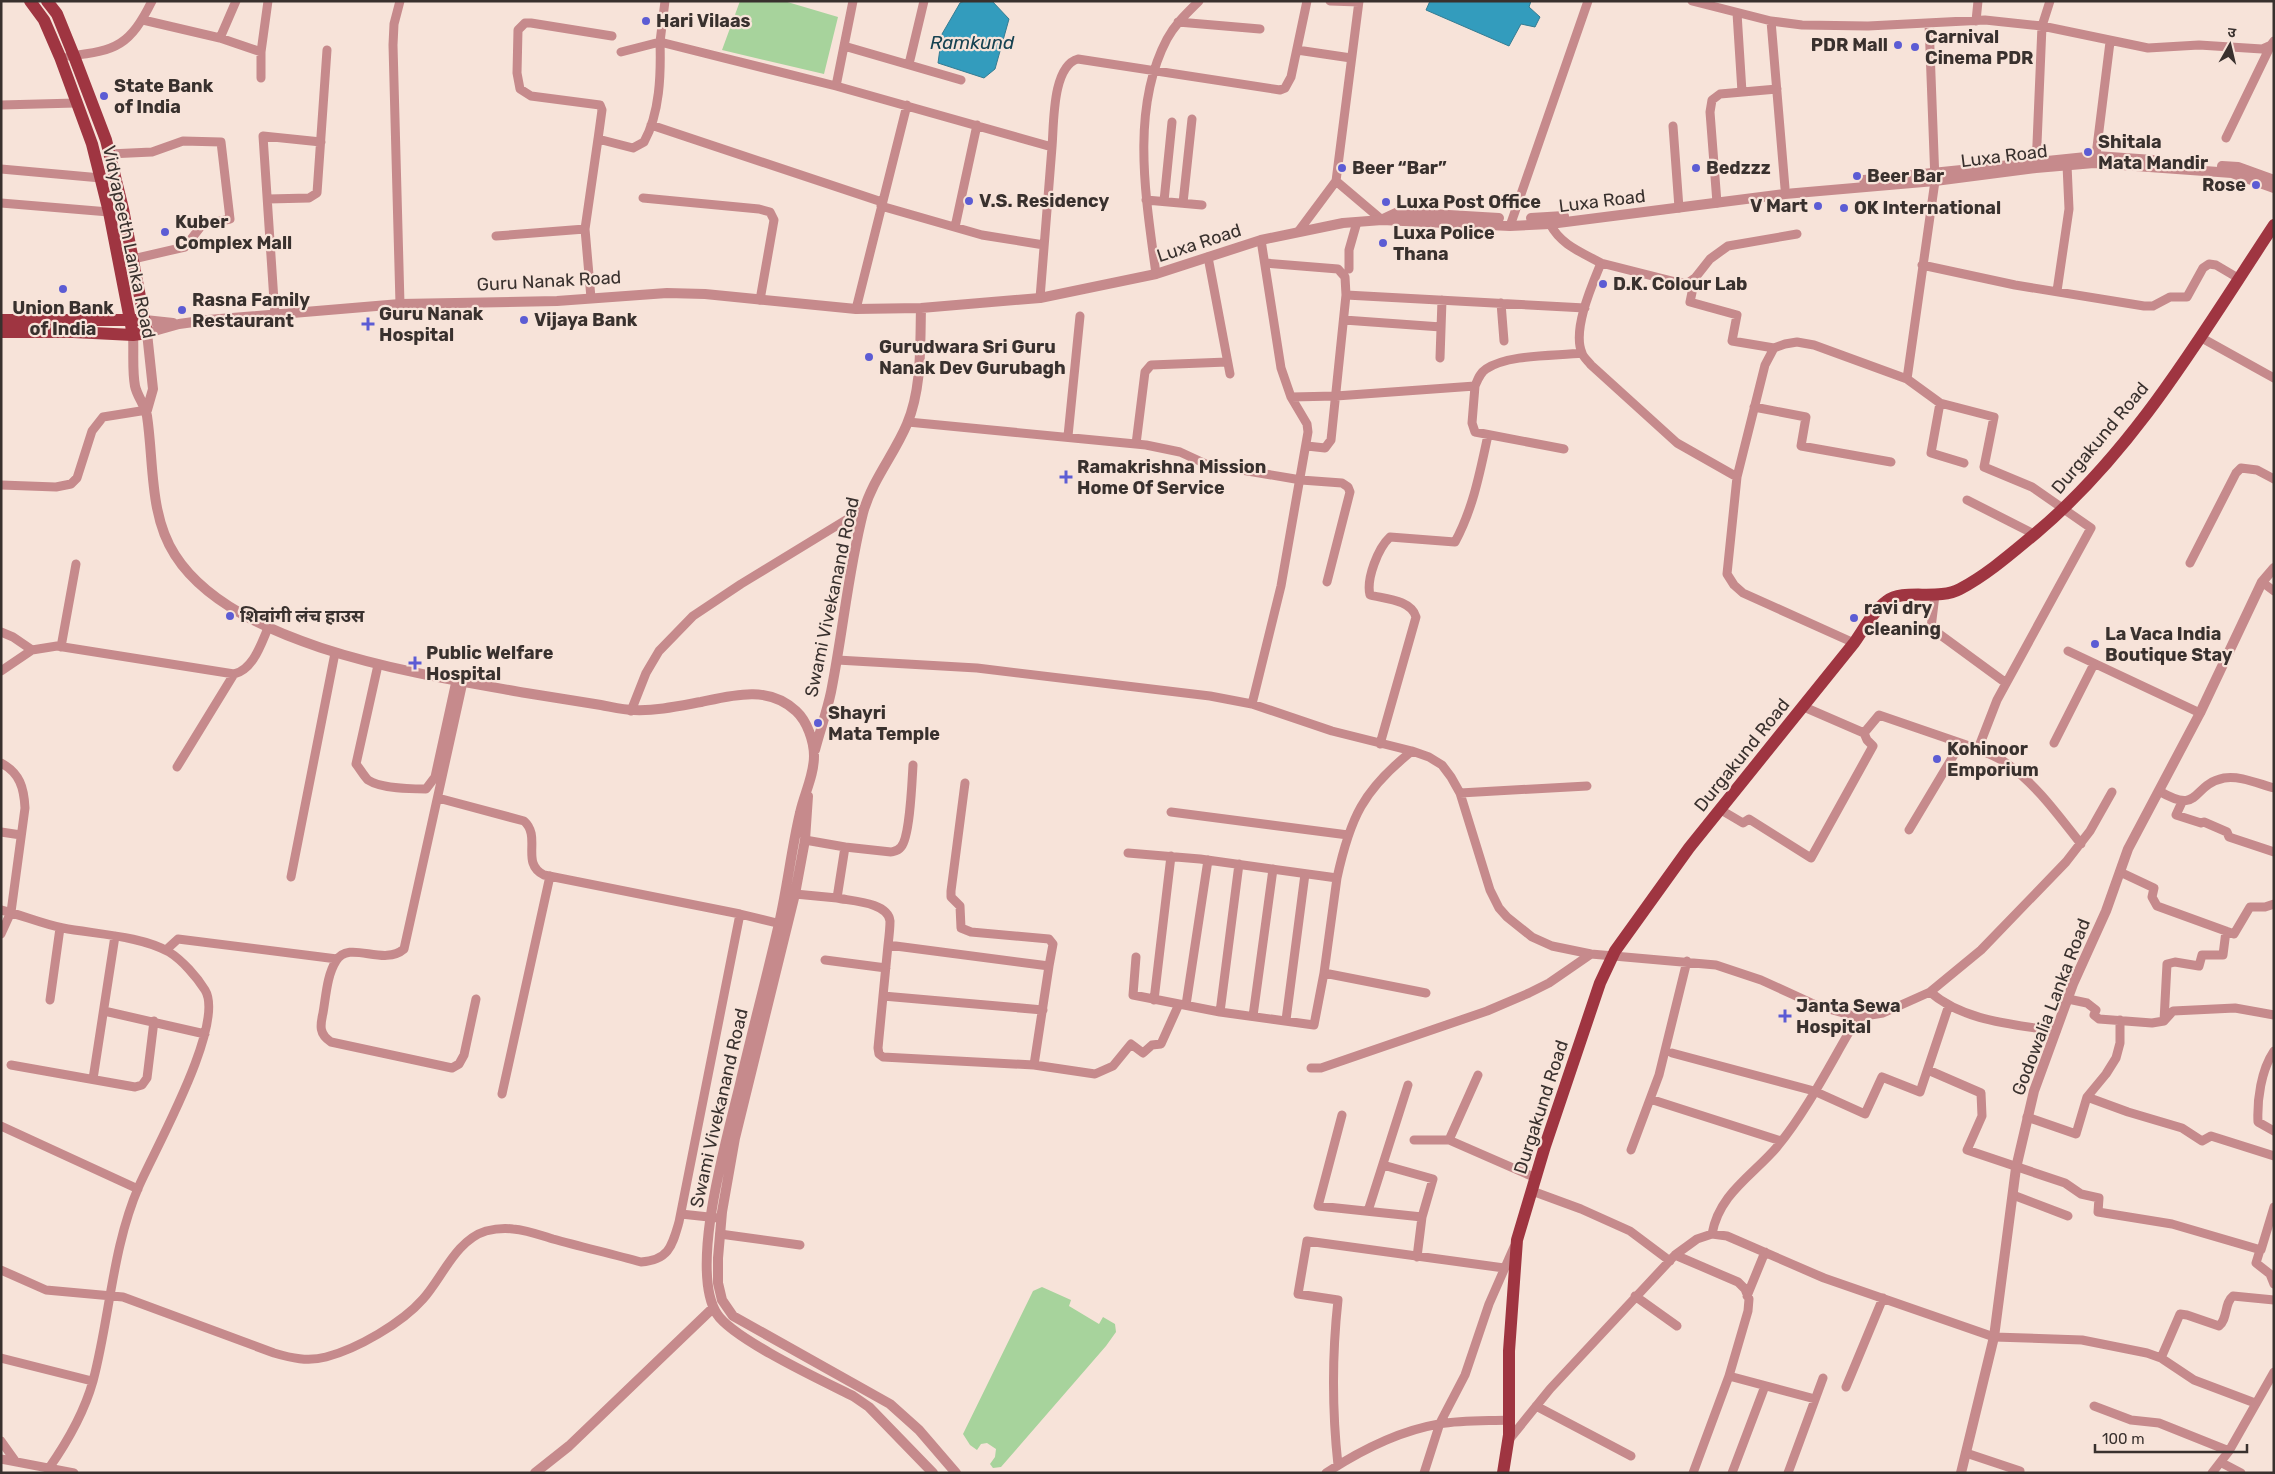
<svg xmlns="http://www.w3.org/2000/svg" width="2275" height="1474" viewBox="0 0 2275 1474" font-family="Rubik,'Noto Sans Devanagari',sans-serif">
<rect width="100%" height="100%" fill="#f7e3d9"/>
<path fill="#a7d39c" d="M 740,1 L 784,1 L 838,17 L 824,74 L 722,50 Z
M 1042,1287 L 1071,1300 L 1069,1306 L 1099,1324 L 1103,1317 L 1115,1324 L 1116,1332 L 1106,1346 L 1001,1467 L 993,1468 L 990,1464 L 995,1457 L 996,1449 L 987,1443 L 981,1444 L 977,1450 L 970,1445 L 963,1434 L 1033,1291 Z"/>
<path fill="#339cbd" stroke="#357c92" d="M 964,1 L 992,1 L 1009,19 L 995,69 L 984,78 L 938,63 L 942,34 L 960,3 Z
M 1430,1 L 1531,1 L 1529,7 L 1540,17 L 1535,27 L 1521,24 L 1509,46 L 1426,10 Z"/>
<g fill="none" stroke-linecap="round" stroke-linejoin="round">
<path stroke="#c68a8c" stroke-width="9" d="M 400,1 L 394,24 L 393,45 L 400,304
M 665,1 L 660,42 L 836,86 L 853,1
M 1330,1 L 1359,2
M 1692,1 L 1771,21 L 1802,25 L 1868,26 L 1985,20 L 2042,26 L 2148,48 L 2199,45 L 2262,49 L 2271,45 L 2274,41
M 1737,13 L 1742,92
M 143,20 L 220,38 L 261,52
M 1771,21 L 1785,188
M 1976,21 L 1978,1
M 1178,22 L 1260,29
M 220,38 L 236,1
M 844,46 L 961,80
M 1297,50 L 1351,58
M 69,56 C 117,51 130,45 152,1
M 909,64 L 924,1
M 261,78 L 261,52 L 268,1
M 836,86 L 1052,147 L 1040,298
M 1,105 L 76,103
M 651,125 L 882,202
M 1673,126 L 1679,208
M 2226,138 L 2271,45
M 598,139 L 602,110 L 600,105 L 531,96 L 520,89 L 517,73 L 518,30 L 525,23 L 531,23 L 612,36
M 1052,147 C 1054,124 1052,66 1078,59 L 1280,90 L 1285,88 L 1291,77 L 1307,1
M 109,154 L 152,152 L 183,141 L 221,142 L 230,219 L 202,225 L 185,247 L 133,259
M 2095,163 L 2110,42
M 2036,167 L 2042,26 L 2050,1
M 1,169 L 101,178
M 1336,181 L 1382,220
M 643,198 L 759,209 L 770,212 L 774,220 L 760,300
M 268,199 L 309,198 L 317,193 L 327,50
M 1146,200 L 1202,205
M 1164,201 L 1172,122
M 1,203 L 109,212
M 1183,203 L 1192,119
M 1717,203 L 1710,112 L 1712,100 L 1720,94 L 1777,89
M 881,206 L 982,235 L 1044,245
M 1550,224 C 1561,245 1581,252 1601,263 C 1592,285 1572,330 1582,353 C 1583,357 1588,361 1591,365 L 1677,443 L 1737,477 L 1727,574 L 1734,585 L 1743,593 L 1854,643
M 1510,226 L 1588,1
M 955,227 L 977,125
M 1298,232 L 1336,181 L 1359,1
M 496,236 L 585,229
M 1208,257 L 1230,374
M 1265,263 L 1338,269 L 1345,277 L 1346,295 L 1585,308
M 1601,263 L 1676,282 L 1688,283 L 1695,278 L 1710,259 L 1728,246 L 1797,234
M 1922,265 L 2015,285 L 2144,306 L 2153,306 L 2170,297 L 2187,297 L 2203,268 L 2209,264 L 2216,265 L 2238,278
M 1349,269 L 1349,250 L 1357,222
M 1156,274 C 1146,199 1130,109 1167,39 C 1175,24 1187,13 1199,1
M 1695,278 L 1690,302 L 1737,315 L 1732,341 L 1774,348
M 2057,291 L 2069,209 L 2067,165
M 591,298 L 585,229 L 598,139 L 633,148 L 644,142 C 660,113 661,74 660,42 L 621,52
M 1501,303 L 1504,341
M 856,309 L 907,105
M 275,316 L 263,136 L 321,142
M 1344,320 L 1441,327
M 2200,337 L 2274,378
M 1440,358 L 1442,300
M 1907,379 L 1935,181 L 1929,23
M 1475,386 L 1472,423 L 1475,432 L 1564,449
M 1291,397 L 1336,396 L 1475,386 C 1478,379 1480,373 1486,369 C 1508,354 1555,356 1582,353
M 1940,403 L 1931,453 L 1964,463
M 1754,407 L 1806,417 L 1801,446 L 1891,462
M 908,422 L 1146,445 L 1180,452 L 1206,464 L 1301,480 L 1342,483 L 1348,487 L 1350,492 L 1327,582
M 1068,436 L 1080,316
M 1136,444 L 1145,372 L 1151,365 L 1227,362
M 1307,446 L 1325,448 L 1331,440 L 1346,295
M 1737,477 L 1765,365 L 1774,348 L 1785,344 L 1797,342 L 1814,345 L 1907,379 L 1940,403 L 1994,417 L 1984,467 L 2032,487 L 2091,528 L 1997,700 L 1978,749 C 1987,753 1998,757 2006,763 C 2036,784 2058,815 2081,844
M 1,485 L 56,487 L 71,484 L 77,478 L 92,431 L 103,417 L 147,410
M 1967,500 L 2034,534
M 2190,563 L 2236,473 L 2241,468 L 2257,470 L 2274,479
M 2262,582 L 2274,591
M 1935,595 L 1931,628 L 2006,683
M 1,632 L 13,637 L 32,650
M 61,647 L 76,564
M 2068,651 L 2200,713
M 837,660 L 977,668 L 1210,696 L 1252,704 L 1332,731 L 1412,751 L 1429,757 L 1442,765 L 1451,777 L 1460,793 L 1490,890 L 1499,908 L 1507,917 L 1532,937 L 1552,946 L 1591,954 L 1716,965 L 1761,980 L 1818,1006 L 1858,1017 L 1883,1013 L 1930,992 L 1981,950 L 2066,862 L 2090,831 L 2112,792
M 378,665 L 356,764 C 360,769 364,776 368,780 C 382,789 411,789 426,789 L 435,777 L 456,681
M 1,671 L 32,650 L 57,646 L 234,674 C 253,670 261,644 268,628
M 463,682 L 404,949 C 383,967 349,939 336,961 C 327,975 326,996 323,1013 C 320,1026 319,1034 331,1042 L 452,1068 L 459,1064 L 464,1055 L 476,999
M 1252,704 L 1281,586 L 1308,432 L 1307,424 L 1291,397 L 1281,368 L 1261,240
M 631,711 L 646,673 L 659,651 L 693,616 L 741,584 L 864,509
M 1864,733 L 1879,715 L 1978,749
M 2054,743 L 2094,664
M 1380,744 L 1416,617 C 1411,600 1386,599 1370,595 C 1366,579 1378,548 1390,537 L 1455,542 C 1473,509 1480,472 1488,435
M 1,763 C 20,773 24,788 25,808 L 11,912 L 1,934
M 177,767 L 234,674
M 965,783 L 951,891 L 951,897 L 960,906 L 961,928 L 971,932 L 1049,939 L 1053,944 L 1049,966
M 2159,791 C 2202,816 2190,785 2224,778 C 2239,775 2259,784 2274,788
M 1460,793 L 1587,786
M 438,798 L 524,821 C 542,837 520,863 544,875 L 740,914 L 785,925
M 2182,802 L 2176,815 L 2201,823 L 2204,822 L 2227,832 L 2229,837 L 2274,852
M 1721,810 L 1743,823 L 1749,819 L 1811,858 L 1873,746 L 1867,740 L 1864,733 L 1804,707
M 1171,812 L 1348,835
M 1909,830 L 1961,743
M 1,832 L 21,835
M 805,840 L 845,847 L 837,898 C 851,901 888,902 890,921 C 890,928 889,937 888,945 L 1049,966 L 1034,1065 L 883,1057 L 879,1054 L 878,1048 L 883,996
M 845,847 L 891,852 C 895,851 898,851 901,847 C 910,837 912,781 913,765
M 1128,853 L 1200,859 L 1337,878 C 1350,818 1363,790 1412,751
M 2120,872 L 2154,888 L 2152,897 L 2157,906 L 2234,934 L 2250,907 L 2265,907 L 2274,904
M 291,877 L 335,653
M 795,894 L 837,898
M 1,910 C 22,915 42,924 63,928 C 94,934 142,936 169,952 C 182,960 197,977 205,990 C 226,1024 154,1151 139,1186 C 112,1248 110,1317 93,1381 C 84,1413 68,1441 49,1468
M 888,945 L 883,996 L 1043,1010
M 166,950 L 178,939 L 337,959
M 1136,957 L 1133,995 L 1220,1012 L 1314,1025 L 1324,973 L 1337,878
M 825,960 L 886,968
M 1324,973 L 1426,993
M 1930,992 C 1965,1022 2013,1024 2056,1031
M 2068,999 L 2087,1003 L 2096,1010 L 2094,1015 L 2099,1019 L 2152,1023 L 2164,1021 L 2173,1011 L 2235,1008 L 2274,1015
M 50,1000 L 60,928
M 1154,1000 L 1171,856
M 1186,1005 L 1208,860
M 104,1011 L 205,1034
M 1220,1012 L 1239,864
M 1253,1016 L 1273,869
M 1286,1020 L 1305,874
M 2164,1021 L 2167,964 L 2175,962 L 2199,966 L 2202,955 L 2223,955 L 2226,931
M 2274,1051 C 2261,1070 2257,1100 2258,1122 L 2274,1131
M 1672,1053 L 1814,1091 L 1865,1114 L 1882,1077 L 1920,1092 L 1949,1005
M 11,1065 L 135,1087 L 142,1085 L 147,1078 L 154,1021
M 1034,1065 L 1095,1074 L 1113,1066 L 1131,1044 L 1143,1053 L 1152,1045 L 1161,1044 L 1179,1004
M 1311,1068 L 1321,1068 L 1487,1011 L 1529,993 L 1549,983 L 1591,954
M 1928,1070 L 1981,1093 L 1982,1116 L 1967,1150 L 2065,1183 L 2081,1194 L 2099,1198 L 2098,1212 L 2172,1224 L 2261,1250 L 2274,1207
M 1478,1075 L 1449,1140 L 1536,1178
M 93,1079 L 115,936
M 502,1094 L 550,876
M 2087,1097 L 2128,1112 L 2182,1128 L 2202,1141 L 2211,1136 L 2274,1156
M 1650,1099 L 1781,1141
M 1342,1115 L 1318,1206 L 1422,1217 L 1417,1257
M 2027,1117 L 2076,1134 L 2087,1097 L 2106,1074 L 2116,1058 L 2120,1043 L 2120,1020
M 1,1126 L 138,1189
M 1414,1140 L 1449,1140
M 1631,1150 L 1659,1075 L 1687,961
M 1383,1165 L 1433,1179 L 1422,1217
M 1532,1191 L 1581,1209 L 1630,1231 L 1670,1261
M 2013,1195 L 2068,1216
M 1368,1211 L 1408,1085
M 681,1214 L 718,1218
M 720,1234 L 800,1245
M 1712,1234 C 1719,1194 1752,1176 1777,1147 C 1809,1108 1832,1060 1858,1017
M 2260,1250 L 2256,1263 L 2270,1274 L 2274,1284
M 1675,1255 L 1738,1282 L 1745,1289 L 1749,1299 L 1748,1311 L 1729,1376 L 1693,1473
M 1,1270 L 46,1290 L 123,1297 L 274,1353 C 291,1358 308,1362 326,1357 C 357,1349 402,1323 423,1299 C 442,1278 456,1240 486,1231 C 494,1229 505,1228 513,1229 C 526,1230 540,1235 553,1239 C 582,1247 612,1254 641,1262 C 669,1260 672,1246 679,1222 L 740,914
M 1635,1296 L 1677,1326
M 1747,1296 L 1765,1252
M 1,1358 L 92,1381
M 2161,1358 L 2180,1314 L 2187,1315 L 2219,1326 C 2228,1319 2224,1303 2233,1296 L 2274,1300
M 1729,1376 L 1815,1399
M 1846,1387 L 1883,1298
M 1536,1406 L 1631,1456
M 2094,1406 L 2131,1420 L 2159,1423 L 2229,1451
M 1,1441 L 16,1462
M 1508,1441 L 1550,1389 L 1675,1255 L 1697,1239 L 1712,1234 L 1727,1236 L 1824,1278 L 1994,1337 L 2082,1340 L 2147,1353 L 2161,1358 L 2194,1380 L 2255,1403
M 1966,1453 L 2020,1471 L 2020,1473
M 1,1459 L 74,1473
M 2222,1463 L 2241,1473
M 1338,1465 C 1332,1410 1332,1355 1338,1300 L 1298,1294 L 1307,1241 L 1504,1268
M 1326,1473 C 1361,1450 1398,1431 1439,1424 C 1462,1420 1486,1421 1509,1420
M 1424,1473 L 1440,1423 L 1465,1375 L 1489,1304 L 1514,1247
M 1732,1473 L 1765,1386
M 1788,1473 L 1823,1378
M 2212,1473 L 2229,1451 L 2274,1372"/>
<path stroke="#c68a8c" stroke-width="10" d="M 2222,166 L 2238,167 L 2274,180
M 1864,180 L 2096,156 L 2153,160
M 1531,218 L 1564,216
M 1383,219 L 1398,212 L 1499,218
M 145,320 L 173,323
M 133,335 C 134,351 132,370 135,386 C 137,396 145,405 147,416 C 154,462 149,515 175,555 C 234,648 425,675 526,693 C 551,697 576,701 601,705 C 612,707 623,710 634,710 C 656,711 679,706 701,702 C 733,695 768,685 796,711 C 807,721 814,741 814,756 C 814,776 804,794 800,813 C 791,851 787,890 778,928 C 766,980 752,1032 740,1084 C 728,1135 688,1269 717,1314 C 733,1339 823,1381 853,1396 L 869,1407 L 933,1473
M 147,410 L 153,389 L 147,333 L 179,324 L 208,320 L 400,304 L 557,301 L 667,293 L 705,294 L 856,309 L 921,308 L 1040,298 L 1156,274 L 1261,240 L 1343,223 L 1382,220 L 1510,226 L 1550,224 L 1785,194 L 1935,181 L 2036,168 L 2094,163 L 2232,173 L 2274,188
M 815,750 C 820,731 827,711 831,692 C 843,632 848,572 863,513 C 872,480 894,455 907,424 C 922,388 920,347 921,308
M 808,796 L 805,840 L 795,894 L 735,1138 L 722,1212 L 718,1258 L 718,1283 L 722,1300 L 733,1316 L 890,1404 L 919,1430 L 956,1473
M 535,1473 L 569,1446 L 713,1308
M 1961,1473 L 1994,1337 L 2016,1168 L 2034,1091 L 2073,984 L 2106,911 L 2128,849 L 2200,713 L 2262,582 L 2274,568"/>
<path stroke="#9f3541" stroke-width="12" d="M 30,1 L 44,20 L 60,57 L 92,144 L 109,212 L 133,335
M 1,320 L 139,320
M 1,332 L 73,332 L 133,335 L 147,333 L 123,209 L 106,140 L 74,56 L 57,14 L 47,1
M 1503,1473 L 1509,1435 L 1509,1351 L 1517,1240 L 1545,1146 L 1600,983 L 1615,951 L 1689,848 L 1854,643 C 1864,629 1873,611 1887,601 C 1903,588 1938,601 1960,589 C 1987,575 2013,552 2036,533 C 2136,449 2203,332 2274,225"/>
</g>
<g fill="#5c5cd4" stroke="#f7e3d9" stroke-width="2">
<circle cx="646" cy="21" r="5"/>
<circle cx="1898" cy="45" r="5"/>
<circle cx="1915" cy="47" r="5"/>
<circle cx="104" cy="96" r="5"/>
<circle cx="2088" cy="152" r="5"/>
<circle cx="1342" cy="168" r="5"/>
<circle cx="1696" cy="168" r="5"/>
<circle cx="1857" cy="176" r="5"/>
<circle cx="2256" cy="185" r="5"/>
<circle cx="969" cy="201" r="5"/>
<circle cx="1386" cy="202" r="5"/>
<circle cx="1818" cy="206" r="5"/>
<circle cx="1844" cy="208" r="5"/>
<circle cx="165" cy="232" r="5"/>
<circle cx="1383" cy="243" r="5"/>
<circle cx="1603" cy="284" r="5"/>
<circle cx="63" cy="289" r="5"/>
<circle cx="182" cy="310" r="5"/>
<circle cx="524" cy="320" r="5"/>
<path d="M365.5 316.5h5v5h5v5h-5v5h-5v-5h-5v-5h5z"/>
<circle cx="869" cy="357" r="5"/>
<path d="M1063.5 469.5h5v5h5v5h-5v5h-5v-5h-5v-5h5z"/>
<circle cx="230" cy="616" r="5"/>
<circle cx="1854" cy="618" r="5"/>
<circle cx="2095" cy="644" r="5"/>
<path d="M412.5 655.5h5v5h5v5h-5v5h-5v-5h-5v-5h5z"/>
<circle cx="818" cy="723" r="5"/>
<circle cx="1937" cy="759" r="5"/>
<path d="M1782.5 1008.5h5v5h5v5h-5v5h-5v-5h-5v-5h5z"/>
</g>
<g text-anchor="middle" stroke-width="4.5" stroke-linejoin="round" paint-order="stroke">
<g font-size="18" font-weight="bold" fill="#39312e" stroke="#f7e3d9" text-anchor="start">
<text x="656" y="27">Hari Vilaas</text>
<text x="1925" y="43">Carnival<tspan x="1925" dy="21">Cinema PDR</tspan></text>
<text x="1888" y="51" text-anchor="end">PDR Mall</text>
<text x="114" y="92">State Bank<tspan x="114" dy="21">of India</tspan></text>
<text x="2098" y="148">Shitala<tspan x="2098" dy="21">Mata Mandir</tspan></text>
<text x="1352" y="174">Beer “Bar”</text>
<text x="1706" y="174">Bedzzz</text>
<text x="1867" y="182">Beer Bar</text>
<text x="2246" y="191" text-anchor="end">Rose</text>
<text x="979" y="207">V.S. Residency</text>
<text x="1396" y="208">Luxa Post Office</text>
<text x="1808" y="212" text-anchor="end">V Mart</text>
<text x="1854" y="214">OK International</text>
<text x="175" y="228">Kuber<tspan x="175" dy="21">Complex Mall</tspan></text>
<text x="1393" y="239">Luxa Police<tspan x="1393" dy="21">Thana</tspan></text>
<text x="1613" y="290">D.K. Colour Lab</text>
<text x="192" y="306">Rasna Family<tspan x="192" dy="21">Restaurant</tspan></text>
<text x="63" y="314" text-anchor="middle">Union Bank<tspan x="63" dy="21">of India</tspan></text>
<text x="379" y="320">Guru Nanak<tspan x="379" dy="21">Hospital</tspan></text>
<text x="534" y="326">Vijaya Bank</text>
<text x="879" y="353">Gurudwara Sri Guru<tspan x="879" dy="21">Nanak Dev Gurubagh</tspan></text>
<text x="1077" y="473">Ramakrishna Mission<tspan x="1077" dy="21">Home Of Service</tspan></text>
<text x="1864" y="614">ravi dry<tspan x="1864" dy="21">cleaning</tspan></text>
<text x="240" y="622">शिवांगी लंच हाउस</text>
<text x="2105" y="640">La Vaca India<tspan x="2105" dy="21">Boutique Stay</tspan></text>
<text x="426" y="659">Public Welfare<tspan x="426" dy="21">Hospital</tspan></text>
<text x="828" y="719">Shayri<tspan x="828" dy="21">Mata Temple</tspan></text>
<text x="1947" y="755">Kohinoor<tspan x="1947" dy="21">Emporium</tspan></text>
<text x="1796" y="1012">Janta Sewa<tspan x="1796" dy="21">Hospital</tspan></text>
</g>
<g font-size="18" fill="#39312e" stroke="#f7e3d9">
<text transform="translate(2004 156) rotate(-7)" y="6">Luxa Road</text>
<text transform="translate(1602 201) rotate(-7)" y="6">Luxa Road</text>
<text transform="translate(129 242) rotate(78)" y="6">Vidyapeeth Lanka Road</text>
<text transform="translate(1199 243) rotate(-18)" y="6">Luxa Road</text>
<text transform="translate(549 281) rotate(-3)" y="6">Guru Nanak Road</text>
<text transform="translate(2100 438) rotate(-50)" y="6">Durgakund Road</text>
<text transform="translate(832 597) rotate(-78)" y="6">Swami Vivekanand Road</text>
<text transform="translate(1742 755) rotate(-51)" y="6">Durgakund Road</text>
<text transform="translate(2051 1007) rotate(-69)" y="6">Godowalia Lanka Road</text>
<text transform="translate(1541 1107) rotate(-72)" y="6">Durgakund Road</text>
<text transform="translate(719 1108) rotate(-77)" y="6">Swami Vivekanand Road</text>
</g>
<g font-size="19" font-style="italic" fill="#174352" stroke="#f7e3d9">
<text x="972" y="49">Ramkund</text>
</g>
</g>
<rect width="2275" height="1474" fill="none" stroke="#39312e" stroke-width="5"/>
<g transform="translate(2230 45) rotate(8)" stroke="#f7e3d9" stroke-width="4" paint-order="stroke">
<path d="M0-4L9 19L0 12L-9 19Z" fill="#39312e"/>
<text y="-8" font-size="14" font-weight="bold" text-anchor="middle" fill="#39312e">उ</text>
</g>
<path d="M2095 1444v8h152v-8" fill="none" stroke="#39312e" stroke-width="2.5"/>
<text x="2102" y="1444" font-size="15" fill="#39312e" stroke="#f7e3d9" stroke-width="4" paint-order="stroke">100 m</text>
</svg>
